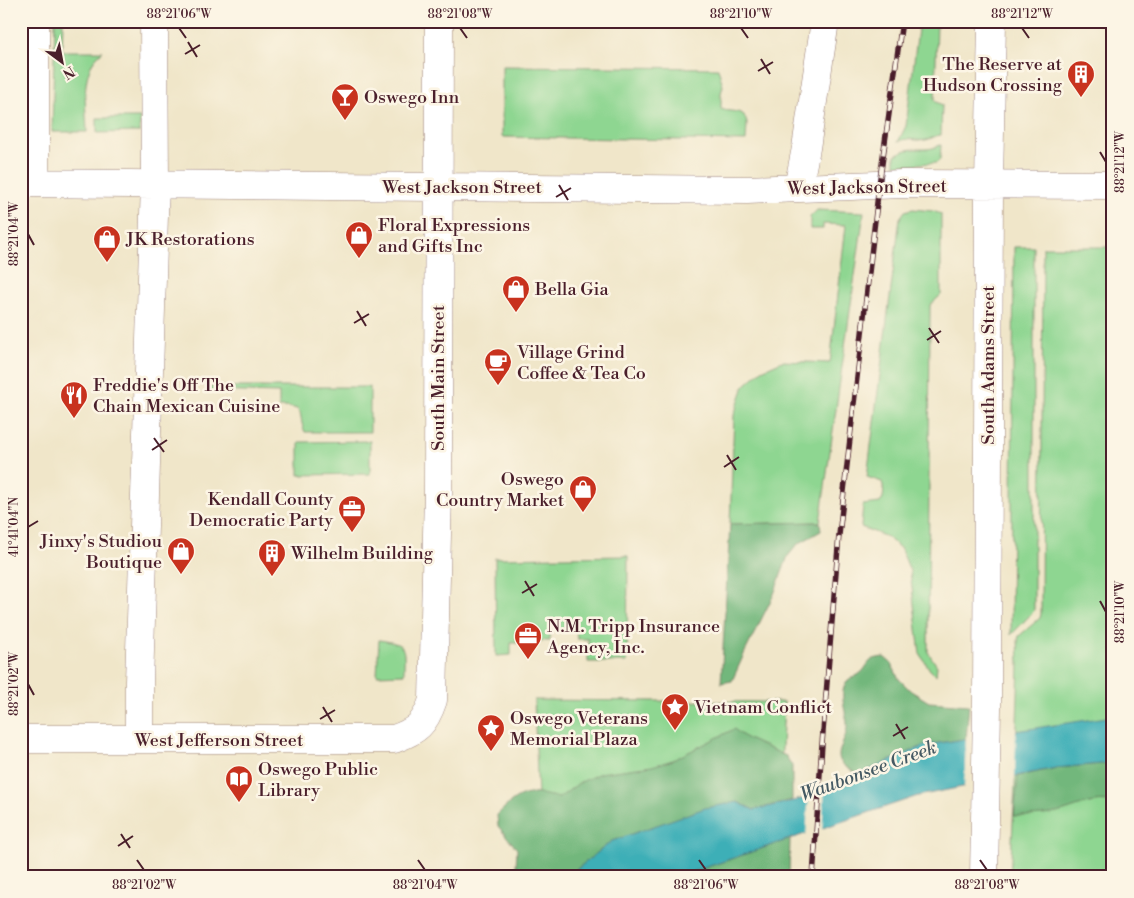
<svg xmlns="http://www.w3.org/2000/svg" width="1134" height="898" viewBox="0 0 1134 898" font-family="'Libre Bodoni',serif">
<rect width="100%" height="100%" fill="#fcf5e5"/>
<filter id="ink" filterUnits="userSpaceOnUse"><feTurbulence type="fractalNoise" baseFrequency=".02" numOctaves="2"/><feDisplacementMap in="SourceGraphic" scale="10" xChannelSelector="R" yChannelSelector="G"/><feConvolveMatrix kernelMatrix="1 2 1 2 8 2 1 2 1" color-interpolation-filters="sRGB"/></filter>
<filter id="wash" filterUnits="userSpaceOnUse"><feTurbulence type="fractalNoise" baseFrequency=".0096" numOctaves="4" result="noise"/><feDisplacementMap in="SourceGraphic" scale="20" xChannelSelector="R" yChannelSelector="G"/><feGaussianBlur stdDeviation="1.12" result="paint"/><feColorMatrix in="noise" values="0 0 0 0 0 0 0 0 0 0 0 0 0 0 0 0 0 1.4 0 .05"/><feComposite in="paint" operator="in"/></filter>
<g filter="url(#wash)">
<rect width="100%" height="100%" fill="#f0e6c9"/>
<path fill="#8ed691" stroke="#6c7a5e" d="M 55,21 L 63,21 L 62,51 L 103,51 C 79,69 86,106 87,132 L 52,132 Z
M 919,21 L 937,21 L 935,101 L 942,105 L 941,135 C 935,135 932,139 926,140 C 916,142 908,136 898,142 L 906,126 Z
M 502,66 L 718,68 L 723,86 L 721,93 L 721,109 C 729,112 737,110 744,115 L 747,123 L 746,141 L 502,137 Z
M 97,118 L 140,118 L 140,132 L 97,133 Z
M 940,145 L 941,145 L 940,160 L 936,163 L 895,165 L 895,155 C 899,153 903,151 907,150 C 919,147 928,152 940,145 Z
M 913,209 L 933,211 L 941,214 L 941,295 L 930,305 L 928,652 L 937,666 L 936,675 L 930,670 L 920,654 L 910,571 L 901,549 L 887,537 L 861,527 L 863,505 L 880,503 C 885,497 884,489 882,482 L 867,477 L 900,218 L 905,211 Z
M 817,210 L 864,212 L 820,522 L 730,524 L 734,415 L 744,386 L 762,370 L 782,361 L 830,363 L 846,225 L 823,224 L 823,229 L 810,229 L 810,217 Z
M 1014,247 L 1034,247 L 1034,611 L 1011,635 Z
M 1043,247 L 1113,247 L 1113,877 L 1010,877 L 1015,785 L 1019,663 L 1018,640 L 1019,636 L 1040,618 L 1041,614 Z
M 209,387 L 370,387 L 370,432 L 305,432 C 296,413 309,407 279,407 L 279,393 L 208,391 Z
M 370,441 L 370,474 L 299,475 L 299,442 Z
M 628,556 L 627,662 L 588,662 L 588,639 L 577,639 L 576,630 L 550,630 L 550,641 L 524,640 L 523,643 L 511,643 L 511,655 L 496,656 L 495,558 Z
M 379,640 C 408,644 404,647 404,674 L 377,675 Z
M 534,700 L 784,702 L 780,794 L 539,821 Z"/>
<path fill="#72b77b" stroke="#5e6b53" d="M 820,522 L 821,531 L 798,544 L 788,556 L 774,594 L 745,652 L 732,681 L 721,683 L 730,524 Z
M 884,657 L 891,663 L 899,679 L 911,691 L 929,702 L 969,705 L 966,739 L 926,745 L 859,774 C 822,758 848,748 847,723 C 846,712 838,692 847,682 C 851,678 858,676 863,671 C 871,660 869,659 884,657 Z
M 734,729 L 746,738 L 786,756 L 792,766 L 792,800 L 754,810 L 737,802 L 612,841 L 567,877 L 508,877 L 516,867 L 517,849 L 498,826 L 497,815 C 520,792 528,790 559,798 L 579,783 L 600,773 L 652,766 L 673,760 Z
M 1113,763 L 1113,803 C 1095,798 1081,806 1064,811 C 1047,816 1031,816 1014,816 L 1018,776 L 1056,768 Z
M 790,839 L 789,877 L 677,877 Z"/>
<path fill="#3eafb7" stroke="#446771" d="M 1113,716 L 1113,763 L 1056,768 L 918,796 L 677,877 L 567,877 L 612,841 L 705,808 L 737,802 L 754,810 L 801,799 L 926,745 Z"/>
<path fill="#f0e6c9" d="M 1016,729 L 1015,779 L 964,789 L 966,736 Z
M 825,786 L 822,831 L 806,836 L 809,793 Z"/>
</g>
<g filter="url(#ink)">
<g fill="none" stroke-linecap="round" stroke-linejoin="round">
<g stroke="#9d827a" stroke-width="29">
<path id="minor" d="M 21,183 L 747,190 L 902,184 L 1113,185
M 35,183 L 35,21
M 798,188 L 806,148 L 825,21
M 21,739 L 394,739 C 417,731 425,724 433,700 L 438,493 L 439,21
M 139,739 L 139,682 L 155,184 L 154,21
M 984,877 L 987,708 L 989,185 L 992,21"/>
</g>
<use href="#minor" stroke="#fff" stroke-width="28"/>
<g stroke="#4a1f2b" stroke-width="5.5">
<path id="rail" d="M 813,877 L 822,744 L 839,535 L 879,185 L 902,21"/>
</g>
<use href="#rail" stroke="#fcf5e5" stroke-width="4" stroke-dasharray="11" stroke-linecap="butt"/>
</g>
</g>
<path fill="none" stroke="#4a1f2b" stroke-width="2" d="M 179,28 L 186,38M 460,28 L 467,38M 741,28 L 748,38M 1022,28 L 1029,38M 188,42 L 197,57M 185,54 L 200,45M 761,59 L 770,74M 758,71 L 773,62M 1100,152 L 1106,162M 559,185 L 568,200M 556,197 L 571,188M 28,234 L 34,245M 357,311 L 366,326M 354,323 L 369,314M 929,328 L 939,343M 927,340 L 941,331M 154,438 L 164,452M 152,450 L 167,440M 727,455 L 736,470M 724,467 L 739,457M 28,527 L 38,521M 525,581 L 534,596M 522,593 L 537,584M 1100,601 L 1106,612M 28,684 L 34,695M 323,707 L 332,722M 320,719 L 335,710M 896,724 L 905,739M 893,736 L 908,727M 121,834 L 130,848M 118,846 L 133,836M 137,860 L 144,870M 418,860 L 425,870M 699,860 L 706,870M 980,860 L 987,870"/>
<defs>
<g id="building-pin" transform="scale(1.4375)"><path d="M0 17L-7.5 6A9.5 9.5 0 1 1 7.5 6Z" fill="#c8321e" stroke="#fcf5e5"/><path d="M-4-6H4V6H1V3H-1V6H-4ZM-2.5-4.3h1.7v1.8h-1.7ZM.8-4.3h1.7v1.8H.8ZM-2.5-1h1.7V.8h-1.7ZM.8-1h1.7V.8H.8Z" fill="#fff"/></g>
<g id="bar-pin" transform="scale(1.4375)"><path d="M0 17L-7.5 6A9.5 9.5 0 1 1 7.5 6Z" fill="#c8321e" stroke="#fcf5e5"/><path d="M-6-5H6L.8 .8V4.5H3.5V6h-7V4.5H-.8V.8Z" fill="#fff"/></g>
<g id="shop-pin" transform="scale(1.4375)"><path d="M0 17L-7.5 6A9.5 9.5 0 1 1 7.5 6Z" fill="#c8321e" stroke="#fcf5e5"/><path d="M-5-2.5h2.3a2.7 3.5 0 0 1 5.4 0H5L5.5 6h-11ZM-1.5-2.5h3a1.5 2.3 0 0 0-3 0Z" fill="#fff"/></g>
<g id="cafe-pin" transform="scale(1.4375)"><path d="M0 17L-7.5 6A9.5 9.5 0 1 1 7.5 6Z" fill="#c8321e" stroke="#fcf5e5"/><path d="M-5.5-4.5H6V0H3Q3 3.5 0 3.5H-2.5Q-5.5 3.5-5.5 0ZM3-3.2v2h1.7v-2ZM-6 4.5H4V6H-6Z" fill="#fff"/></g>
<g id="restaurant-pin" transform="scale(1.4375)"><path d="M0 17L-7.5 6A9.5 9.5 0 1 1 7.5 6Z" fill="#c8321e" stroke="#fcf5e5"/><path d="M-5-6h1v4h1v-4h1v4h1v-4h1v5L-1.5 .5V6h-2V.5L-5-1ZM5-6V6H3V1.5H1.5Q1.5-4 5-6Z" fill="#fff"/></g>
<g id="office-pin" transform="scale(1.4375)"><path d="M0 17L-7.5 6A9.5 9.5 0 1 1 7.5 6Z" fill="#c8321e" stroke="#fcf5e5"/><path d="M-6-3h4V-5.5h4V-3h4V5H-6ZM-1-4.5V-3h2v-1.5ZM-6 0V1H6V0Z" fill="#fff"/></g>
<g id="sight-pin" transform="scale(1.4375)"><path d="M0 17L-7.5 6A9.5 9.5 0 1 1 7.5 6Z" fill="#c8321e" stroke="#fcf5e5"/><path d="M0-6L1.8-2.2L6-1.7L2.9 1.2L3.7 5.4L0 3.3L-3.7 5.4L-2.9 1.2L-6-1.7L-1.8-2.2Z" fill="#fff"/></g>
<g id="library-pin" transform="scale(1.4375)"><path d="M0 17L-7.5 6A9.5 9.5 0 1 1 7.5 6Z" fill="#c8321e" stroke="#fcf5e5"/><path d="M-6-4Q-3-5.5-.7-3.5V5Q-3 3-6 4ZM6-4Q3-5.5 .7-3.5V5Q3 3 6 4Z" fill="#fff"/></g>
</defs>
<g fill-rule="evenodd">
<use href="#building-pin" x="1081" y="74"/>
<use href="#bar-pin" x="345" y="97"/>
<use href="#shop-pin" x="359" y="235"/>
<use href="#shop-pin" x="107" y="239"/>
<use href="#shop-pin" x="516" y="289"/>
<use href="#cafe-pin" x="498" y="362"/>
<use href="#restaurant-pin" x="74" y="395"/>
<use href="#shop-pin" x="583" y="489"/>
<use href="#office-pin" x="352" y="509"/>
<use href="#shop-pin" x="181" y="551"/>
<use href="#building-pin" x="272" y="553"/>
<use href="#office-pin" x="528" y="636"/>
<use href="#sight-pin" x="675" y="707"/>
<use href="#sight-pin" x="491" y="728"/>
<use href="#library-pin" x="239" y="779"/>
</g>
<g text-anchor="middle" stroke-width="5" stroke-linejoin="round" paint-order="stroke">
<g font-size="18" fill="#4a1f2b" stroke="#fcf5e5" text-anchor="start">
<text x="1062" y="70" text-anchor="end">The Reserve at<tspan x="1062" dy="21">Hudson Crossing</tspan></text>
<text x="364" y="103">Oswego Inn</text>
<text x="378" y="231">Floral Expressions<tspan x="378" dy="21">and Gifts Inc</tspan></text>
<text x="126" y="245">JK Restorations</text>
<text x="535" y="295">Bella Gia</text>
<text x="517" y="358">Village Grind<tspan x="517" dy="21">Coffee &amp; Tea Co</tspan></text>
<text x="93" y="391">Freddie's Off The<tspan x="93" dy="21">Chain Mexican Cuisine</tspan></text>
<text x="564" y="485" text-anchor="end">Oswego<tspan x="564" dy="21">Country Market</tspan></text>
<text x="333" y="505" text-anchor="end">Kendall County<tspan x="333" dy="21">Democratic Party</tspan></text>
<text x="162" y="547" text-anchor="end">Jinxy's Studiou<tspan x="162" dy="21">Boutique</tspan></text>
<text x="291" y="559">Wilhelm Building</text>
<text x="547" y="632">N.M. Tripp Insurance<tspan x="547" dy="21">Agency, Inc.</tspan></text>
<text x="694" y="713">Vietnam Conflict</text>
<text x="510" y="724">Oswego Veterans<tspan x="510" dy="21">Memorial Plaza</tspan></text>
<text x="258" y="775">Oswego Public<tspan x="258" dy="21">Library</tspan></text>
</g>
<g font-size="18" fill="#4a1f2b" stroke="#fcf5e5">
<text x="462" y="193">West Jackson Street</text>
<text transform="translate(867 187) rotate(-1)" y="6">West Jackson Street</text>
<text transform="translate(988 365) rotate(-90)" y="6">South Adams Street</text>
<text transform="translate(438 378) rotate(-90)" y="6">South Main Street</text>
<text x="219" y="746">West Jefferson Street</text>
</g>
<g font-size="19" font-style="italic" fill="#455963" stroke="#fcf5e5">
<text transform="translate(868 770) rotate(-20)" y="7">Waubonsee Creek</text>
</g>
</g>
<rect width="1134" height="898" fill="none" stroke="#fcf5e5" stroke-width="55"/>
<g transform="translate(62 62) rotate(148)" stroke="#fcf5e5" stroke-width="4" paint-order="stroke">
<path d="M0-4L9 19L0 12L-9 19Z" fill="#4a1f2b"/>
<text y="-8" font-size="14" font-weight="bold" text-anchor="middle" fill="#4a1f2b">N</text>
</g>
<rect x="28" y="28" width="1078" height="842" fill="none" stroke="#4a1f2b" stroke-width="2"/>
<g font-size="12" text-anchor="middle" fill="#4a1f2b">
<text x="179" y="18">88°21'06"W</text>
<text x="460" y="18">88°21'08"W</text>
<text x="741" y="18">88°21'10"W</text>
<text x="1022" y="18">88°21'12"W</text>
<text transform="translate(1120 162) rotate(-90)" y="4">88°21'12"W</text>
<text transform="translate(14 234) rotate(-90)" y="4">88°21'04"W</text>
<text transform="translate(14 527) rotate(-90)" y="4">41°41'04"N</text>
<text transform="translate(1120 612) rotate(-90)" y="4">88°21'10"W</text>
<text transform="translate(14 684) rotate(-90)" y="4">88°21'02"W</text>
<text x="144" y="889">88°21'02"W</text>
<text x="425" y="889">88°21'04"W</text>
<text x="706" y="889">88°21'06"W</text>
<text x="987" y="889">88°21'08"W</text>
</g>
</svg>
